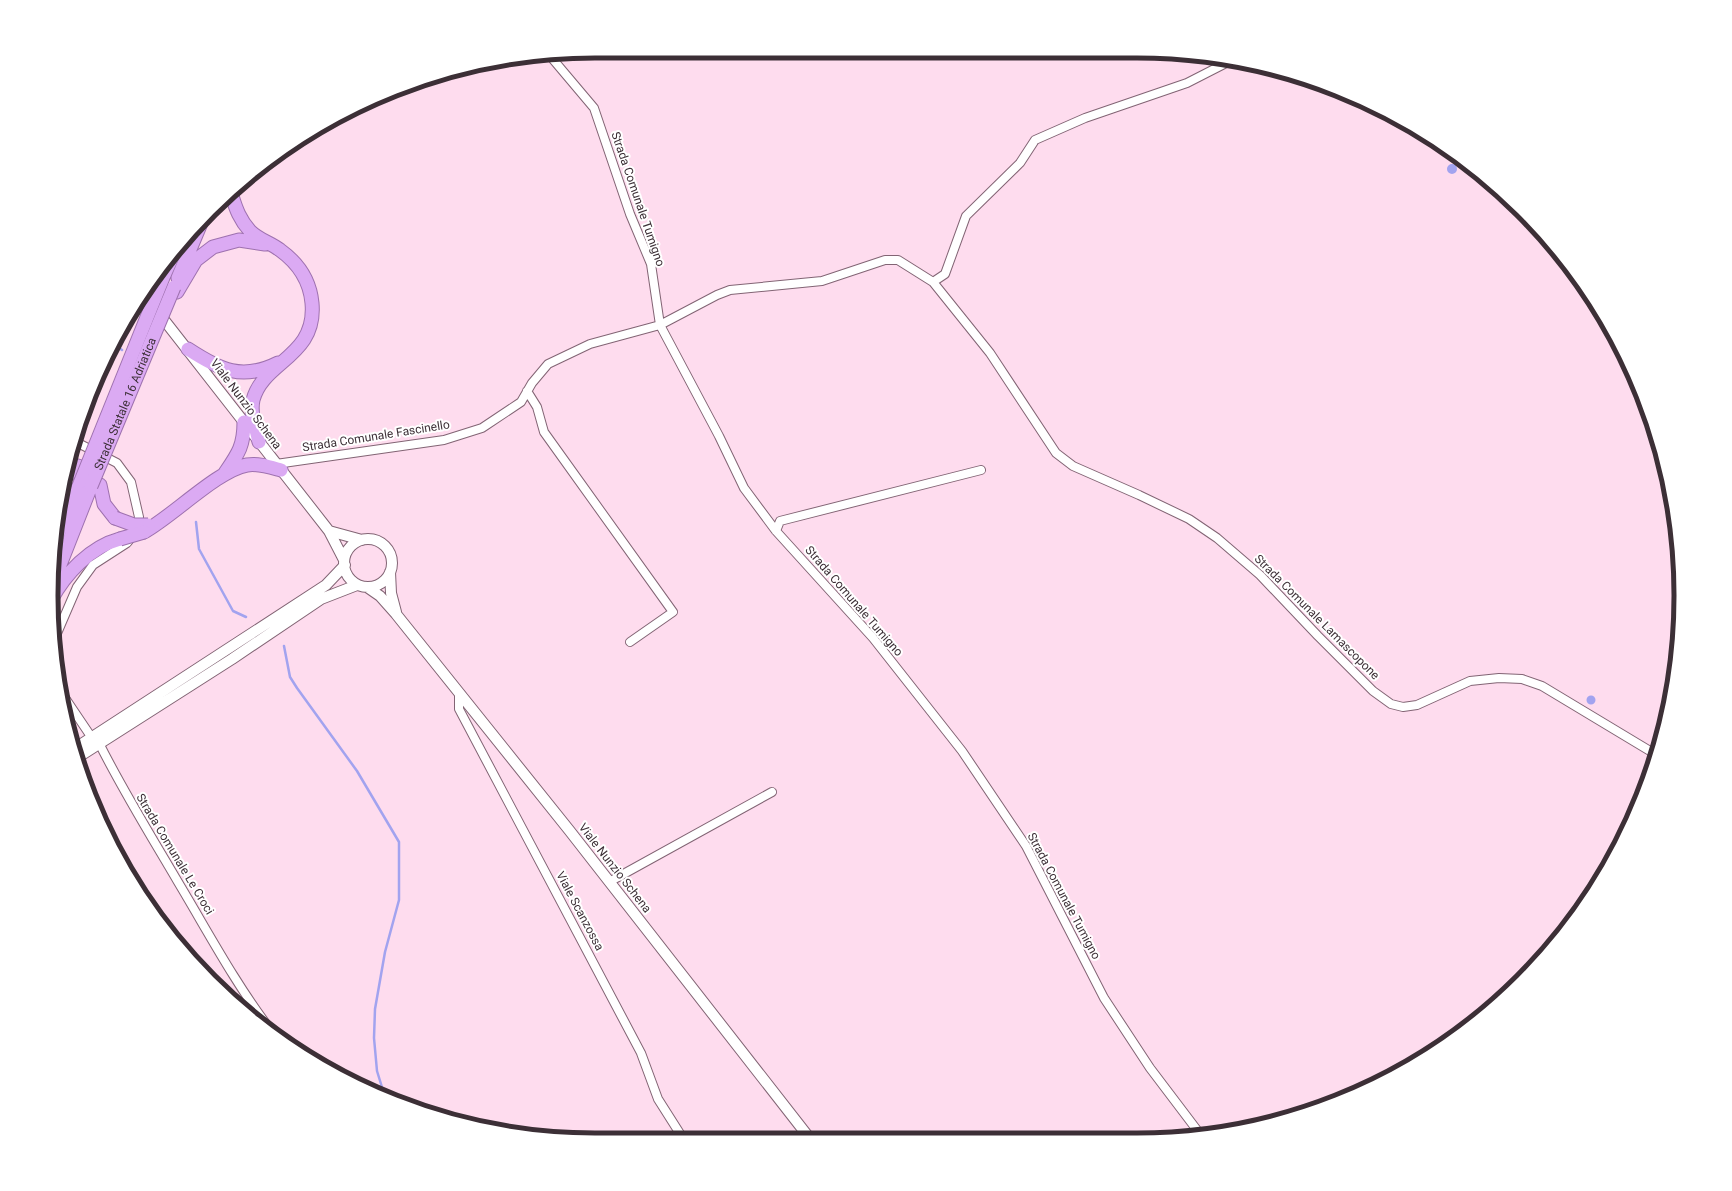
<svg xmlns="http://www.w3.org/2000/svg" width="1732" height="1191" viewBox="0 0 1732 1191" font-family="Roboto,sans-serif">
<rect width="100%" height="100%" fill="#fedcee"/>
<path fill="#a2a3ef" d="M1447 169a5 5 0 1 1 10 0a5 5 0 1 1-10 0Z
M1586.5 700a4.5 4.5 0 1 1 9 0a4.5 4.5 0 1 1-9 0Z"/>
<g fill="none" stroke-linecap="round" stroke-linejoin="round">
<path stroke="#a2a3ef" stroke-width="2.5" d="M 115,345 L 122,350
M 196,522 L 199,549 L 233,611 L 246,617
M 284,646 L 290,677 L 297,688 L 357,771 L 399,842 L 399,900 L 385,952 L 375,1009 L 374,1038 L 377,1071 L 385,1097"/>
<g stroke="#826474" stroke-width="10">
<path id="minor" d="M 551,57 L 594,108 L 630,214 L 651,264 L 660,325 L 719,436 L 744,488 L 776,531 L 873,638 L 962,751 L 1026,846 L 1104,998 L 1150,1068 L 1200,1134
M 933,282 L 945,274 L 966,216 L 1020,163 L 1035,140 L 1085,118 L 1187,83 L 1232,60
M 527,391 L 537,407 L 544,432 L 673,612 L 630,642
M 78,443 L 117,463 L 131,482 L 139,517 L 136,528
M 276,464 L 444,440 L 482,428 L 521,402 L 532,383 L 548,364 L 590,344 L 660,325 L 717,295 L 730,290 L 822,281 L 885,260 L 898,260 L 933,282 L 990,353 L 1056,453 L 1073,466 L 1139,495 L 1189,519 L 1217,538 L 1260,575 L 1318,636 L 1373,691 L 1391,704 L 1403,707 L 1417,705 L 1470,681 L 1499,678 L 1522,679 L 1542,686 L 1655,754
M 776,531 L 780,521 L 981,470
M 55,638 L 77,587 L 93,565 L 127,543 L 131,538
M 61,692 L 92,738 L 99,743 C 123,791 151,836 178,882 C 208,932 235,983 270,1029
M 459,693 L 459,709 L 641,1053 L 658,1099 L 684,1140
M 609,882 L 772,792"/>
</g>
<g stroke="#826474" stroke-width="12">
<path id="tertiary" d="M 143,293 L 329,531 L 344,560
M 329,531 L 362,540
M344 563a24 24 0 1 1 48 0a24 24 0 1 1-48 0Z
M 390,572 L 391,593 L 396,612
M 367,587 L 380,596 L 396,614 L 569,830 L 811,1140
M 77,747 L 326,585 L 345,565
M 80,756 L 232,659 L 321,599 L 357,585"/>
</g>
<g stroke="#9e71af" stroke-width="15">
<path id="trunk" d="M 232,196 C 236,209 240,220 250,231 C 259,240 271,243 280,250 C 298,263 310,281 312,303 C 317,357 263,361 253,400 C 250,414 256,428 259,442
M 164,275 L 175,251
M 178,278 L 201,223
M 177,292 L 196,260 L 213,247 L 239,240 L 265,244
M 188,349 C 220,370 242,381 278,363
M 225,473 C 238,454 244,446 244,422
M 69,474 L 78,466
M 100,485 L 104,504 L 115,518
M 144,532 C 173,516 218,470 247,465 C 258,463 270,467 281,470
M 54,543 L 81,481
M 52,585 L 91,486
M 51,600 C 65,574 90,547 120,539"/>
</g>
<use href="#minor" stroke="#fff" stroke-width="8"/>
<use href="#tertiary" stroke="#fff" stroke-width="10"/>
<use href="#trunk" stroke="#dbaaf3" stroke-width="13"/>
<g stroke="#9e71af" stroke-width="15" stroke-linecap="butt">
<g id="trunk-bridge">
<path d="M 81,481 L 164,275"/>
<path id="s1" d="M 91,486 L 174,287"/>
<path d="M 115,518 L 134,525 L 148,525"/>
<path d="M 120,539 L 144,532"/>
</g>
</g>
<use href="#trunk-bridge" stroke="#dbaaf3" stroke-width="13"/>
</g>
<g text-anchor="middle" stroke-width="4" stroke-linejoin="round" paint-order="stroke">
<g font-size="12" fill="#3c2f36" stroke="#fff">
<text transform="translate(638 199) rotate(71)" y="4">Strada Comunale Tumigno</text>
<text dy="4" stroke="none"><textPath href="#s1" startOffset="89">Strada Statale 16 Adriatica</textPath></text>
<text transform="translate(246 404) rotate(53)" y="4">Viale Nunzio Schena</text>
<text transform="translate(376 436) rotate(-9)" y="4">Strada Comunale Fascinello</text>
<text transform="translate(854 601) rotate(49)" y="4">Strada Comunale Tumigno</text>
<text transform="translate(1317 617) rotate(45)" y="4">Strada Comunale Lamascopone</text>
<text transform="translate(175 854) rotate(59)" y="4">Strada Comunale Le Croci</text>
<text transform="translate(615 868) rotate(52)" y="4">Viale Nunzio Schena</text>
<text transform="translate(1064 896) rotate(62)" y="4">Strada Comunale Tumigno</text>
<text transform="translate(580 911) rotate(62)" y="4">Viale Scanzossa</text>
</g>
</g>
<path d="M0 0H1732V1191H0ZM595 58H1137A537 537 0 0 1 1674 595V596A537 537 0 0 1 1137 1133H595A537 537 0 0 1 58 596V595A537 537 0 0 1 595 58Z" fill="#fff" fill-rule="evenodd"/>
<path fill="none" stroke="#3c2f36" stroke-width="5" d="M595 58H1137A537 537 0 0 1 1674 595V596A537 537 0 0 1 1137 1133H595A537 537 0 0 1 58 596V595A537 537 0 0 1 595 58Z"/>
</svg>
